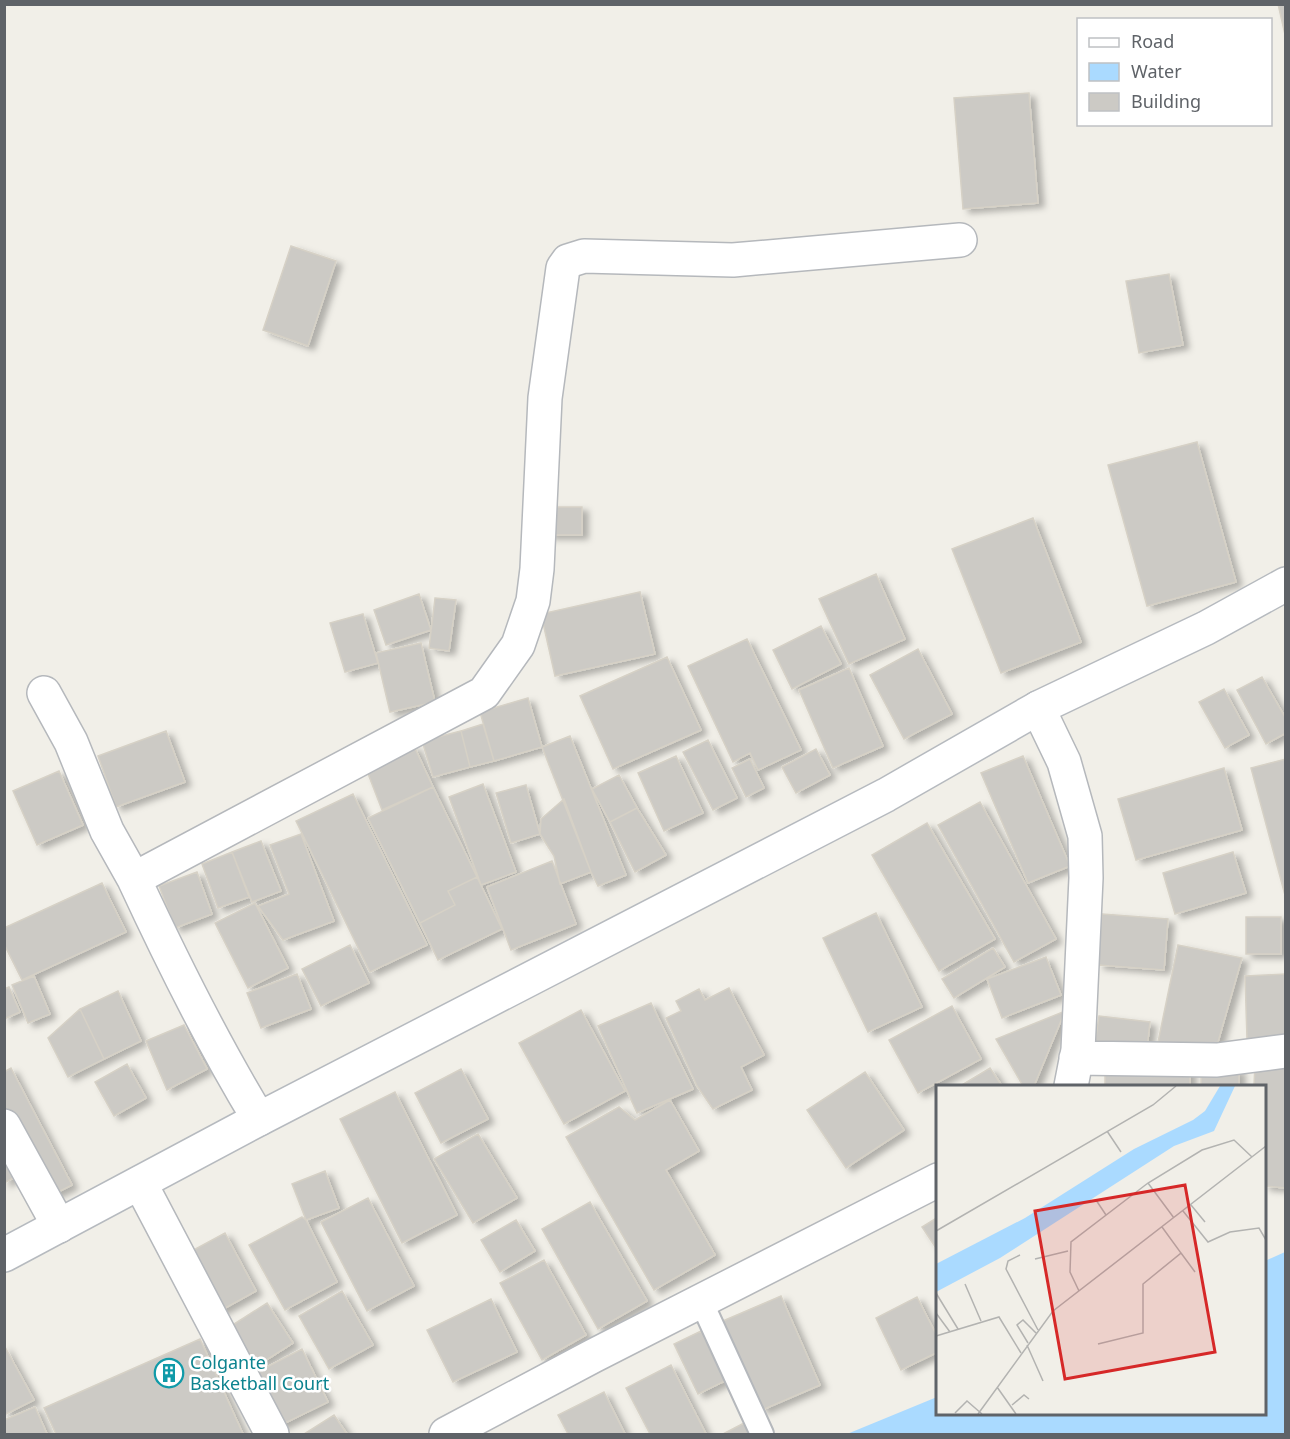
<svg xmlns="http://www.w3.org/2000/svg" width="1290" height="1439" viewBox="0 0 1290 1439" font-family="'Noto Sans',sans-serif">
<defs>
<filter id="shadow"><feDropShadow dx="6" dy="4" stdDeviation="3" flood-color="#0004"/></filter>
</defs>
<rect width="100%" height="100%" fill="#f1efe8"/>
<path fill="#aadaff" d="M 1285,1252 L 1285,1434 L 847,1434 L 937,1397 L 938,1414 L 1264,1414 L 1265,1261 Z"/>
<path fill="#cccac5" stroke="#d6d1c6" stroke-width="1.5" filter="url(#shadow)" d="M 1278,4 L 1286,4 L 1286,39 Z
M 1029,93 L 1038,203 L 963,209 L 954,98 Z
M 291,246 L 336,261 L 308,346 L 263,330 Z
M 1169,274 L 1183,345 L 1139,353 L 1126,281 Z
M 1197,442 L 1236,582 L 1147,606 L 1108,465 Z
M 548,507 L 582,507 L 582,535 L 548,535 Z
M 1033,518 L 1081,642 L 1001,673 L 952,549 Z
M 876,574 L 905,639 L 849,664 L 819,599 Z
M 640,592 L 655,654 L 555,676 L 541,614 Z
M 419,594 L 431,630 L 386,645 L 374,610 Z
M 435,598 L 456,600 L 449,651 L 429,648 Z
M 363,614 L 378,663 L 345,672 L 330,623 Z
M 821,626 L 841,664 L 792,689 L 773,650 Z
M 747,639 L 801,750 L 758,770 L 750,753 L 733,762 L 688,666 Z
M 421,643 L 435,702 L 390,712 L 376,653 Z
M 918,649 L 952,714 L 904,739 L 870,675 Z
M 667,657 L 701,730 L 613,769 L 580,696 Z
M 849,668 L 883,746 L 833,768 L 799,690 Z
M 1262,677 L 1286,719 L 1286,733 L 1266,744 L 1237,690 Z
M 1224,689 L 1249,735 L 1225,748 L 1199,702 Z
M 528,698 L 542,747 L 494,761 L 480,712 Z
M 483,724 L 494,761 L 470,767 L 461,731 Z
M 166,731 L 185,782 L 116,807 L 98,756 Z
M 461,731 L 470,767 L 433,777 L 422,741 Z
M 570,736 L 626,875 L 598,886 L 591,872 L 542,747 Z
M 708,740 L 737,798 L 713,810 L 683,752 Z
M 414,746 L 433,787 L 382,810 L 365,766 Z
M 816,749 L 830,775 L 796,793 L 782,767 Z
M 676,756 L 703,813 L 664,831 L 638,773 Z
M 1023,756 L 1070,866 L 1028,883 L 981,773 Z
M 750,759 L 764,788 L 746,797 L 732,768 Z
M 1286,759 L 1286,899 L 1251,768 Z
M 1224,768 L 1242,830 L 1136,860 L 1118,799 Z
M 59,771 L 83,825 L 37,845 L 13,791 Z
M 619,775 L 637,808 L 610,822 L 592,789 Z
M 483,784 L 516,872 L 481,885 L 449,797 Z
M 526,785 L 540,834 L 511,843 L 496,793 Z
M 433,787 L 477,877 L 448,891 L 455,905 L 420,923 L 368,818 Z
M 353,794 L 427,945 L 370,972 L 296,821 Z
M 564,799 L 591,872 L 560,884 L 554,856 L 540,834 L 541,819 Z
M 980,802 L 1056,939 L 1014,962 L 938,825 Z
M 637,808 L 666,855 L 635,872 L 610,822 Z
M 927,823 L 995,939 L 939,971 L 872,855 Z
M 301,834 L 334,921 L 283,940 L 258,906 L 289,894 L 270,845 Z
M 261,841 L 281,891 L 252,902 L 232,852 Z
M 232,852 L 249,897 L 218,908 L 202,864 Z
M 1233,852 L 1246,893 L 1175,914 L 1163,873 Z
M 552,861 L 576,924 L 511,950 L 487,887 Z
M 197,872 L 212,914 L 175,928 L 159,886 Z
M 477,877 L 502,929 L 438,960 L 420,923 L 455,905 L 448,891 Z
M 102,883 L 126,932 L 22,980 L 4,944 L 4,928 Z
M 255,903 L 288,968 L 248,988 L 215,923 Z
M 876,913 L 922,1007 L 868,1032 L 823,938 Z
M 1102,914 L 1168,919 L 1164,970 L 1098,965 Z
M 1246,917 L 1281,917 L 1281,954 L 1246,954 Z
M 350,945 L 369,983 L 321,1006 L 302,969 Z
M 1178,945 L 1242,958 L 1216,1049 L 1157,1047 Z
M 993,948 L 1005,967 L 954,998 L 942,979 Z
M 1046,957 L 1061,995 L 1002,1018 L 987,979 Z
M 297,974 L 311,1009 L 261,1028 L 247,993 Z
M 1286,974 L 1286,1037 L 1247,1039 L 1245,976 Z
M 34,976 L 50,1014 L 28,1023 L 12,985 Z
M 9,987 L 20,1012 L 4,1019 L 4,989 Z
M 729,988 L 764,1055 L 741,1067 L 752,1090 L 713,1109 L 697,1086 L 666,1018 L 681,1011 L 676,1001 L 699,989 L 705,1000 Z
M 118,991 L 141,1041 L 104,1059 L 80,1009 Z
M 651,1003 L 693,1089 L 637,1113 L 598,1026 Z
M 952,1006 L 981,1059 L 918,1093 L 889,1040 Z
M 80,1009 L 104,1059 L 68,1077 L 48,1038 Z
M 581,1010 L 625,1091 L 564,1124 L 519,1043 Z
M 1065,1011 L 1034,1086 L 1023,1086 L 996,1039 Z
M 1099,1016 L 1150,1022 L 1146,1057 L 1094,1051 Z
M 184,1025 L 207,1069 L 167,1090 L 146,1041 Z
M 1255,1063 L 1286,1065 L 1286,1188 L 1264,1186 L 1264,1086 L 1254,1086 Z
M 127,1064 L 146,1098 L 114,1116 L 95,1082 Z
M 1105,1066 L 1190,1066 L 1190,1086 L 1105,1086 Z
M 11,1068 L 72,1185 L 50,1196 L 4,1110 L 4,1072 Z
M 990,1068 L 1002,1086 L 960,1086 Z
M 461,1069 L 488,1119 L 441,1143 L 415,1093 Z
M 1239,1069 L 1239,1086 L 1201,1086 L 1201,1070 Z
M 865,1072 L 904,1130 L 846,1168 L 807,1110 Z
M 395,1092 L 457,1215 L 402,1243 L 340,1119 Z
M 670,1100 L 699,1151 L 666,1170 L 715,1255 L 654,1290 L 566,1137 L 619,1107 L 635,1120 Z
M 478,1134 L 517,1198 L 473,1223 L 434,1159 Z
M 4,1149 L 19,1175 L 4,1183 Z
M 325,1171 L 339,1208 L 306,1220 L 292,1184 Z
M 368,1198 L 414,1286 L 367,1311 L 321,1222 Z
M 590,1202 L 647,1301 L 598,1329 L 542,1229 Z
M 302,1217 L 306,1220 L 337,1282 L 285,1310 L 249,1245 Z
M 938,1217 L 938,1251 L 922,1227 Z
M 516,1220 L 535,1251 L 500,1272 L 481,1240 Z
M 225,1233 L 256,1291 L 218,1312 L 186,1254 Z
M 544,1260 L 586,1335 L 542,1360 L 500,1283 Z
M 342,1291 L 373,1345 L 329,1369 L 299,1316 Z
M 781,1296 L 820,1385 L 762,1410 L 723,1321 Z
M 917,1297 L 938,1338 L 938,1352 L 901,1370 L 876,1318 Z
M 491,1299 L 517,1352 L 453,1382 L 427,1330 Z
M 267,1303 L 293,1343 L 257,1366 L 231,1326 Z
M 701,1331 L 725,1381 L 698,1394 L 674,1344 Z
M 200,1339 L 243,1434 L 56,1434 L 44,1408 Z
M 4,1345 L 34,1400 L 4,1415 Z
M 302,1349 L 328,1402 L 279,1426 L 253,1374 Z
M 671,1365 L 706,1434 L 650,1434 L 626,1388 Z
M 604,1392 L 625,1434 L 568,1434 L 558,1415 Z
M 35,1407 L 47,1434 L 4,1434 L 4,1420 Z
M 334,1415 L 347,1434 L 304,1434 Z
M 744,1423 L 750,1434 L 723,1434 Z"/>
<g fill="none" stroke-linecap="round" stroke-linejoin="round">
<g stroke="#b5b8bc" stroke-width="26">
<path id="lane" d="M 701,1301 L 762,1434"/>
</g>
<g stroke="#b5b8bc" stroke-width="36">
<path id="street" d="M 44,693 L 71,742 L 107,831 L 134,879
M 1038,708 L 1064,762 L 1085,836 L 1086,878 L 1078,1050 L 1071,1086
M 1076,1058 L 1217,1060 L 1286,1051
M 259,1119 C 212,1042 172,961 134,879 L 484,693 L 518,645 L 533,601 L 537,569 L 545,398 L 563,268 L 568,261 L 584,256 L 733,260 L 960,240
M 4,1126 L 59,1226
M 140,1183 L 272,1434
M 446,1434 L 593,1356 L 938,1180"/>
</g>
<g stroke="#b6babf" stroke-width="36">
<path id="secondary" d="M 4,1255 L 259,1119 L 886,795 L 1038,708 L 1206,628 L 1286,584"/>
</g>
<use href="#lane" stroke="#fff" stroke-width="22"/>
<use href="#street" stroke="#fff" stroke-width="33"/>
<use href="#secondary" stroke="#fff" stroke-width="33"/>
</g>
<defs>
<g id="building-ring" transform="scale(1.5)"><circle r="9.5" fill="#fff" stroke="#0f9aa8" stroke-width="1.5"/><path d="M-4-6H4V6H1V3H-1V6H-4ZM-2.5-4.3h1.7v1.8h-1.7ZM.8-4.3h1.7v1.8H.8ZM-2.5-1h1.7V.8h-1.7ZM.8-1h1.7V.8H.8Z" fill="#0f9aa8"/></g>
</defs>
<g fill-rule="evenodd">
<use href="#building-ring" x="169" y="1373"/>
</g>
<g text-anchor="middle" stroke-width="5" stroke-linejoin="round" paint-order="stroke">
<g font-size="18" fill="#0d838f" stroke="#fff" text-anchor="start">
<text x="190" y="1369">Colgante<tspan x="190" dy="21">Basketball Court</tspan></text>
</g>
</g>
<g transform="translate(936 1085)">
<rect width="330" height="330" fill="#f1efe8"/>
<path d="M 284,1 L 299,1 L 278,46 L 238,61 L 64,173 L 0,207 L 0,179 L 89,133 L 198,64 L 257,35 L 269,26 Z" fill="#aadaff"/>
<path fill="none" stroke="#b3b3b1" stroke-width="1.5" d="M 171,46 L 185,67M 212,98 L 238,133M 160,115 L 170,130M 255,120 L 269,137M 247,126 L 272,157 L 294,147 L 323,143 L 330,155M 0,146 L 217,20 L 240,1M 245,168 L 259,187M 84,170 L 72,176 L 70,184 L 102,245M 99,174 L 132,166M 29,199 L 45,236M 143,206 L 134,187 L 135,157 L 212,98 L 266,65 L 298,55 L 316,72M 0,208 L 22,244M 0,228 L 14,247M 0,251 L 63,232 L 85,268M 92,258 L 81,240 L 87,235 L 100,248M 162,259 L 207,248 L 207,199 L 245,168 L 226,142M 91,260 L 107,296M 61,302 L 80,329M 76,320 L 88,310 L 93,314M 19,328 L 31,316 L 46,329M 42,329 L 117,226 L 330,61"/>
<path fill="#d62828" fill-opacity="0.15" stroke="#d62828" stroke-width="3" d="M 249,100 L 279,267 L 129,294 L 99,126 Z"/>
<rect width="330" height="330" fill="none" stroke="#5f6368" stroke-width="3"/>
</g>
<rect width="1290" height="1439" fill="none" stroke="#5f6368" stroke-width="12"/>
<rect x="1077" y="18" width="195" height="108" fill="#ffffff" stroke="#bfc1c3" stroke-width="1.5"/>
<rect x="1089" y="38" width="30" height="9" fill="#ffffff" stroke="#bfc1c3" stroke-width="1.5"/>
<text x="1131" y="48" font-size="18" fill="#5f6368">Road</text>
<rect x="1089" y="63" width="30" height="18" fill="#aadaff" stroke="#bfc1c3" stroke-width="1.5"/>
<text x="1131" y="78" font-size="18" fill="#5f6368">Water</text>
<rect x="1089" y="93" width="30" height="18" fill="#cccac5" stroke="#bfc1c3" stroke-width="1.5"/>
<text x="1131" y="108" font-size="18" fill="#5f6368">Building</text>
</svg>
